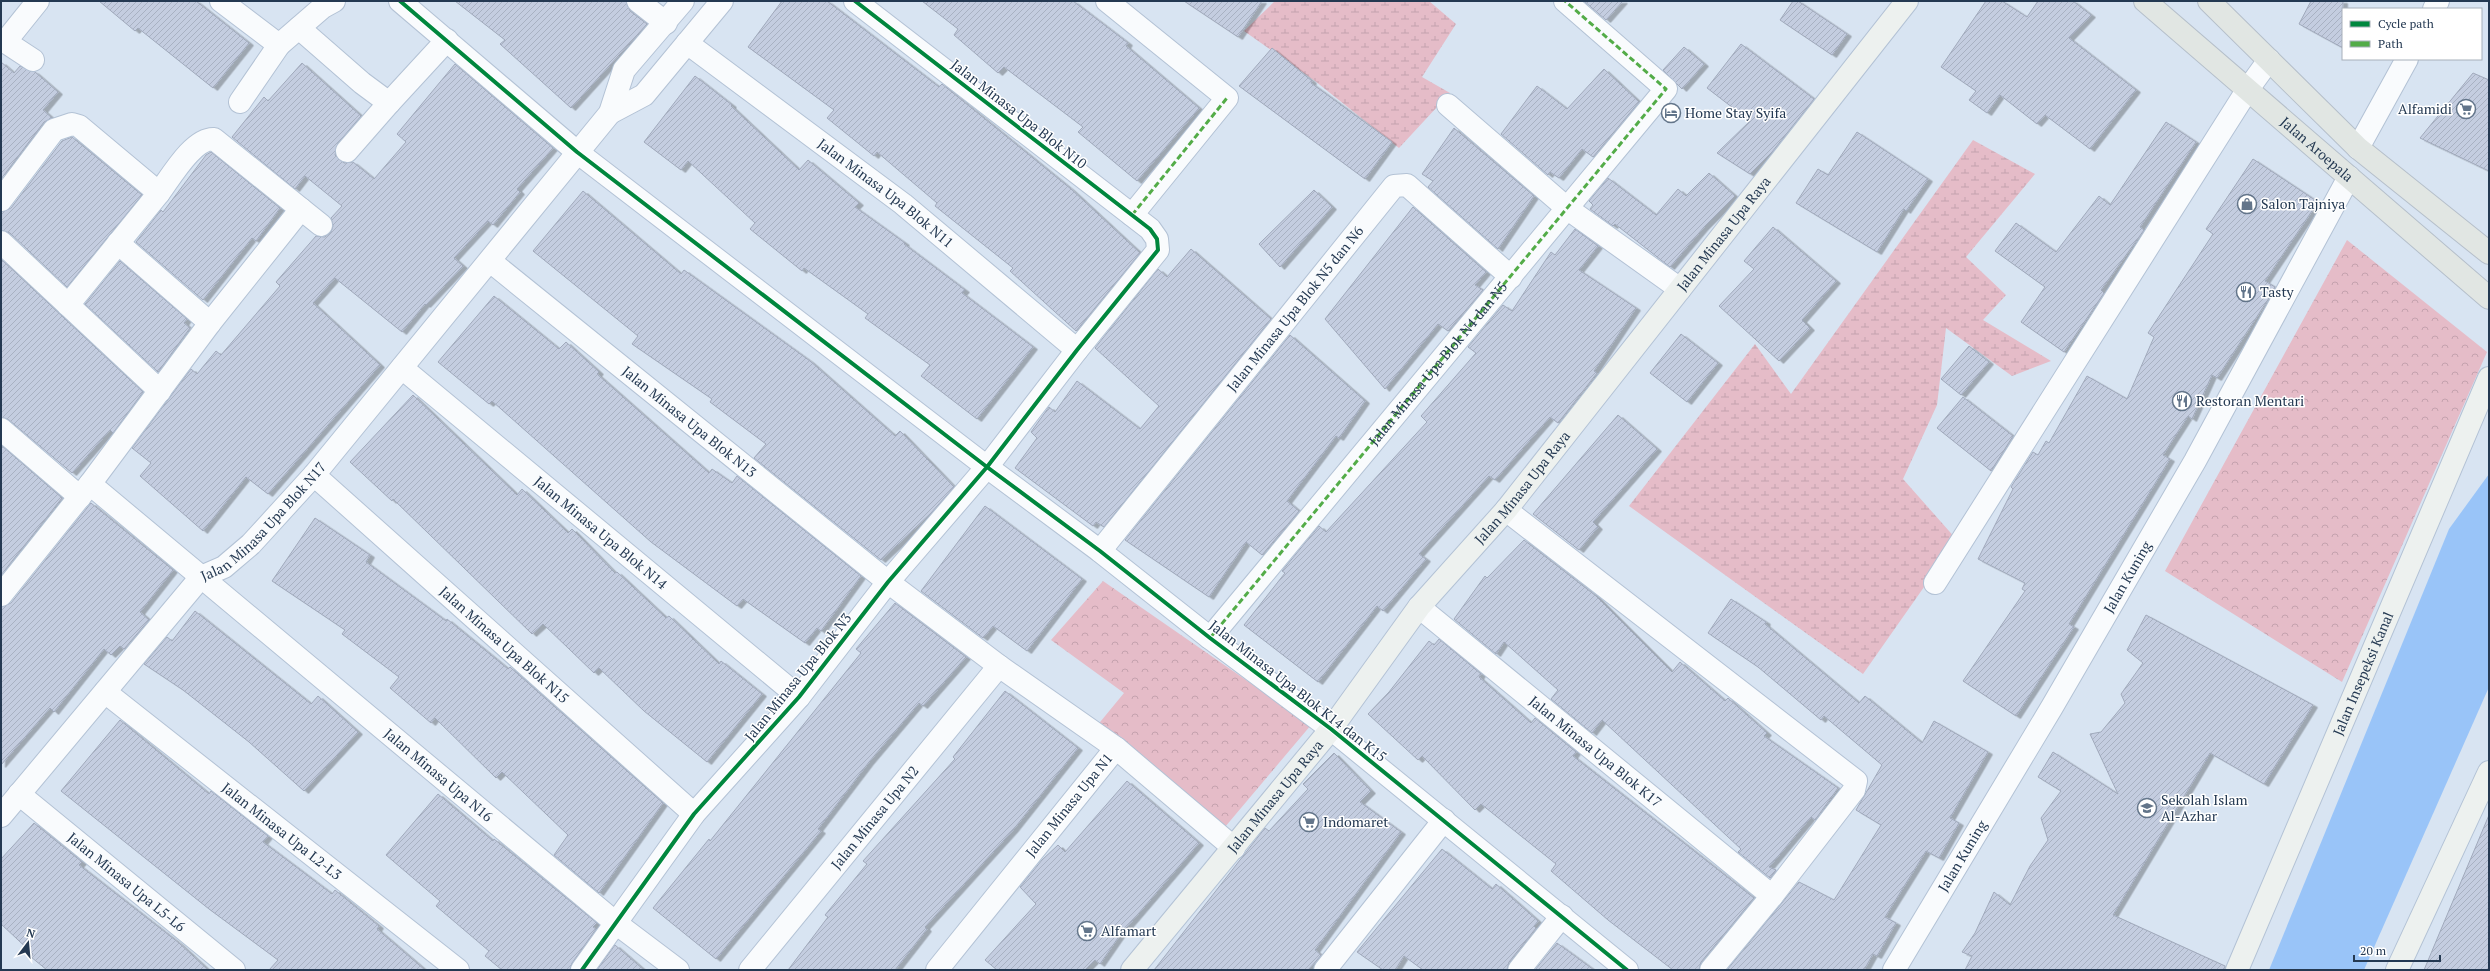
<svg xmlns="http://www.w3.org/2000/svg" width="2490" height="971" viewBox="0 0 2490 971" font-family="'PT Serif',serif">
<defs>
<pattern id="wetland-marsh" width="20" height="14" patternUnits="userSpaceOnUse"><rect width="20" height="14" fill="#e5bcc8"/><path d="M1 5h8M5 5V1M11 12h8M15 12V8" fill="none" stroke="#c4a2ae"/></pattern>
<pattern id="park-crowns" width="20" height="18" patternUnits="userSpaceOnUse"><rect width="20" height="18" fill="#e5bcc8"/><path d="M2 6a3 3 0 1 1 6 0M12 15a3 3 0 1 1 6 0" fill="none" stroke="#c4a2ae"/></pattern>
<pattern id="building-hatch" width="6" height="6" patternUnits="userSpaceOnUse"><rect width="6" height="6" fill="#c4cde0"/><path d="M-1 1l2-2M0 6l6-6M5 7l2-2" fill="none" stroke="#a8b1c2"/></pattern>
<filter id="shadow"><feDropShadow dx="4.5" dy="2.5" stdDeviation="0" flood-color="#0004"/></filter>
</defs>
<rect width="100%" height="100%" fill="#d8e4f2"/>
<path fill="url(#wetland-marsh)" d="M 1275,1 L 1429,1 L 1456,24 L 1422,77 L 1450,93 L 1399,148 L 1315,81 L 1244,31 Z
M 1973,140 L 2035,174 L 1966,257 L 2006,295 L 1983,320 L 2051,361 L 2012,376 L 1946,328 L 1937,405 L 1903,479 L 1957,540 L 1863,674 L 1629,506 L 1755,344 L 1791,394 Z"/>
<path fill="url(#park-crowns)" d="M 2347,240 L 2487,352 L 2342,682 L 2165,571 Z
M 1103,581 L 1311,725 L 1225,827 L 1096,727 L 1124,693 L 1051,640 Z"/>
<path fill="#99c4f8" d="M 2489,474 L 2489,687 L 2364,970 L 2269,970 L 2449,529 Z"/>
<path fill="url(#building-hatch)" stroke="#a0a9bb" filter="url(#shadow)" d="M 99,1 L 196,1 L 249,43 L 213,88 L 138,28 L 135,31 Z
M 455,1 L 626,1 L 630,11 L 647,24 L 571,108 L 500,44 L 505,40 Z
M 782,1 L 827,1 L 939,87 L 942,84 L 1071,189 L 1140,253 L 1076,331 L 1010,271 L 1013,268 L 935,206 L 937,203 L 877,152 L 874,156 L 827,118 L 834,110 L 748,47 Z
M 922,1 L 1073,1 L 1128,43 L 1126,46 L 1199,108 L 1137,181 L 1078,132 L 1083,127 L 1004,67 L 998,73 L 954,35 L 958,29 Z
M 1184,1 L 1262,1 L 1238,37 Z
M 1584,1 L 1623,1 L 1606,20 Z
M 1793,1 L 1798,1 L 1847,34 L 1832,55 L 1780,20 Z
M 1986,1 L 2002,1 L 2027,17 L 2038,1 L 2073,1 L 2091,15 L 2069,38 L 2136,90 L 2090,149 L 2045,115 L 2037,124 L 2000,95 L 1987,113 L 1969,100 L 1976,91 L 1941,67 Z
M 2311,1 L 2343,1 L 2343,48 L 2299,24 Z
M 1741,44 L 1814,99 L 1772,152 L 1750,174 L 1717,153 L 1750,121 L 1707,88 Z
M 1684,47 L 1704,64 L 1682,89 L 1663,70 Z
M 1272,48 L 1312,81 L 1311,83 L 1392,142 L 1365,179 L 1239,86 Z
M 1,62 L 14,73 L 20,66 L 35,72 L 58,92 L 43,110 L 52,118 L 44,122 L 1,179 Z
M 302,63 L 361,116 L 338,143 L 335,155 L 344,163 L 353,162 L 374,179 L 406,142 L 397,134 L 455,64 L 553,148 L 517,189 L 520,192 L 493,225 L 488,221 L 454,258 L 463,266 L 426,305 L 425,304 L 402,332 L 335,278 L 313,303 L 380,365 L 268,494 L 246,477 L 203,531 L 140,476 L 151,463 L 132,448 L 191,369 L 197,374 L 216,351 L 221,355 L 280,286 L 276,282 L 316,236 L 325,237 L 331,232 L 333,226 L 331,218 L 342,206 L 305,176 L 295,189 L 232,137 L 264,97 L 268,101 Z
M 1604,69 L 1639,102 L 1593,157 L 1582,149 L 1559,178 L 1550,172 L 1548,175 L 1501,134 L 1537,86 L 1567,109 Z
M 2473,73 L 2489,80 L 2489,171 L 2420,138 Z
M 695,76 L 732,105 L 731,106 L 799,170 L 808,160 L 859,203 L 855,207 L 905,243 L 904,244 L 965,290 L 962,293 L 1033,347 L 977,419 L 921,376 L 930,365 L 865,318 L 868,314 L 804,268 L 802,271 L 750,229 L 755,223 L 688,161 L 681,170 L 644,142 Z
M 2166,122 L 2196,142 L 2140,227 L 2144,230 L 2101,290 L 2104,293 L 2064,352 L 2021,322 L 2045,287 L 1995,251 L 2016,223 L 2056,252 L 2099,196 L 2110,205 Z
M 1454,128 L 1534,196 L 1498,249 L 1428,187 L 1433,181 L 1422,174 Z
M 1857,132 L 1928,179 L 1906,211 L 1904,209 L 1877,252 L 1796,203 L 1818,169 L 1828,175 Z
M 72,137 L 142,195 L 67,287 L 10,233 L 1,230 L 1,212 L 11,208 L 62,141 Z
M 211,152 L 280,208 L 256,241 L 252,238 L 203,300 L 136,242 L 161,210 L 163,212 L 206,155 Z
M 2253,159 L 2318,202 L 2265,281 L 2275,287 L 2271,295 L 2217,378 L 2212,375 L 2192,419 L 2188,416 L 2163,455 L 2170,459 L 2069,624 L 2074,627 L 2016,716 L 1963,681 L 2025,591 L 2022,589 L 2025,583 L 1978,559 L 2013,489 L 2011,487 L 2033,452 L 2038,455 L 2046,441 L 2049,443 L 2087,376 L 2127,399 L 2154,337 L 2148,333 L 2213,234 L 2206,229 Z
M 1709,173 L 1735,196 L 1704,227 L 1670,267 L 1615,224 L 1613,226 L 1590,209 L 1593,205 L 1589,201 L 1608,178 L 1656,215 L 1678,189 L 1686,196 Z
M 1314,190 L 1332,207 L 1280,267 L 1259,244 Z
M 583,191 L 681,274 L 684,270 L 810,361 L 895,436 L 900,431 L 954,487 L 931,513 L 881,560 L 754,458 L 766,444 L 710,402 L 712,399 L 632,344 L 638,336 L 533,251 Z
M 1413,207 L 1486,272 L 1475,285 L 1483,290 L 1448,331 L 1438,324 L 1385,389 L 1325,319 Z
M 1773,227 L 1836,281 L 1802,320 L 1810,328 L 1779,361 L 1719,306 L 1754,269 L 1744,261 Z
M 1575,229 L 1598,246 L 1579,270 L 1636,308 L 1594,371 L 1597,373 L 1558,423 L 1550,417 L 1495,480 L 1489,476 L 1419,554 L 1426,559 L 1383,611 L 1377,606 L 1318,682 L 1244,625 L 1285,573 L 1282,571 L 1319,526 L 1326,532 L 1427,422 L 1421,416 L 1476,353 L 1468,347 L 1503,305 L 1512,311 L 1551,252 L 1555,255 Z
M 1191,249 L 1271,319 L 1104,527 L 1096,522 L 1093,526 L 1015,468 L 1037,438 L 1031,432 L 1049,407 L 1055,412 L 1077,381 L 1140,429 L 1159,406 L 1095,348 L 1158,269 L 1167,277 Z
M 1,259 L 143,392 L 113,433 L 110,430 L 72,473 L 9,420 L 1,417 Z
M 120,261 L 187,319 L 184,323 L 190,328 L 158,372 L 85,304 Z
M 494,296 L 559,349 L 566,342 L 599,372 L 597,374 L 709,473 L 712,469 L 732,483 L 737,476 L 861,576 L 821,631 L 817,628 L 805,643 L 743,599 L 737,606 L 651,542 L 492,401 L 489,404 L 438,362 Z
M 1681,334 L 1718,363 L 1687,402 L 1650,373 Z
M 1290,335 L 1365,401 L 1339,438 L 1336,436 L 1287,501 L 1299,511 L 1262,555 L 1246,542 L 1209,597 L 1125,540 Z
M 1969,346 L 1989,362 L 1961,395 L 1941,379 Z
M 413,395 L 517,495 L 522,489 L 568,533 L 572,529 L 615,573 L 617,572 L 666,618 L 669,616 L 719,664 L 721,661 L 762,694 L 707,762 L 644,711 L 599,668 L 594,673 L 543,624 L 532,634 L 393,499 L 392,501 L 350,462 Z
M 1963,397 L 2013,436 L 1991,471 L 1937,428 Z
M 1618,415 L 1657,449 L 1593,522 L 1598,527 L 1579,550 L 1533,514 Z
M 1,445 L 62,498 L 1,575 Z
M 91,503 L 173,570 L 140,612 L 149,620 L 124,649 L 120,646 L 111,655 L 104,649 L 54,712 L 50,708 L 1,765 L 1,607 L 11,603 Z
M 985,506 L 1082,579 L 1027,651 L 993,626 L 983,638 L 921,591 Z
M 315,518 L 370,555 L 366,562 L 446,621 L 447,619 L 508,669 L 510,667 L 663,803 L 599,893 L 554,855 L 568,835 L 502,772 L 496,778 L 435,718 L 431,723 L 390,688 L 399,677 L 342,634 L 345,630 L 272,581 Z
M 1524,540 L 1596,596 L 1672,672 L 1680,662 L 1725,701 L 1728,698 L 1767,733 L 1764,736 L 1838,788 L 1815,820 L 1811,817 L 1769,867 L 1776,870 L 1770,878 L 1738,852 L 1741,849 L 1602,720 L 1592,733 L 1551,699 L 1558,690 L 1504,642 L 1496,654 L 1454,619 L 1485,576 L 1487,578 Z
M 1731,599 L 1766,622 L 1765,624 L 1859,703 L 1865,696 L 1922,743 L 1934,721 L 1988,752 L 1950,818 L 1959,823 L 1939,858 L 1926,851 L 1885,917 L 1896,923 L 1877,956 L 1873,954 L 1864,970 L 1727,970 L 1799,882 L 1834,900 L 1881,825 L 1856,810 L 1882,765 L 1824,716 L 1821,720 L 1758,667 L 1708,633 Z
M 895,603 L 966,657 L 923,706 L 919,703 L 869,762 L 818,829 L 821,831 L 716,959 L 653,908 L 709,839 L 710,841 L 861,653 L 856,649 Z
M 195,611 L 311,704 L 318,696 L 358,732 L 304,791 L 249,742 L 183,690 L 144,664 L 167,637 L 172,641 Z
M 2146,615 L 2313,705 L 2264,784 L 2210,753 L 2113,915 L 2225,966 L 2225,970 L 1965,970 L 1972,956 L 1962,952 L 1975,933 L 1994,892 L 2010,905 L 2030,866 L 2048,840 L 2041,818 L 2061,791 L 2038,777 L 2053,752 L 2118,794 L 2090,734 L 2101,732 L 2125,703 L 2121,694 L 2143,663 L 2127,650 Z
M 1439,639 L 1481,674 L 1479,677 L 1531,723 L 1535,718 L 1576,752 L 1573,756 L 1754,898 L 1701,962 L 1699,970 L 1673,970 L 1608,920 L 1551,871 L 1556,864 L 1481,804 L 1475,810 L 1422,756 L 1418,760 L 1368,714 L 1389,692 L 1429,641 L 1434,645 Z
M 1005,691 L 1078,748 L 1013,830 L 925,927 L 927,929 L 895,970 L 788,970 L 828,917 L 825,915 L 867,864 L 863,861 L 955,759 L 953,757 Z
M 120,720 L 209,794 L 211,791 L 268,836 L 263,842 L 332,894 L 335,890 L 379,926 L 377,929 L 425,970 L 269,970 L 278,960 L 209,909 L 61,791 Z
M 1334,753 L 1371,791 L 1360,802 L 1401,832 L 1315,950 L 1321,955 L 1317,960 L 1308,970 L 1154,970 L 1265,828 L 1269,831 L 1308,789 L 1303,784 Z
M 1127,781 L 1199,843 L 1120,935 L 1100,964 L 1095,960 L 1085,970 L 997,970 L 985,960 L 1036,904 L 1020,887 L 1042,860 L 1058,845 L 1065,852 Z
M 438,794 L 493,841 L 494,839 L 597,923 L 593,927 L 596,929 L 572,963 L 570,970 L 502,970 L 485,956 L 489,951 L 436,906 L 440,901 L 386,855 Z
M 2489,816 L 2489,970 L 2424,970 L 2489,815 Z
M 34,823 L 82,862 L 79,865 L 179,943 L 208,970 L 47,970 L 31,957 L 33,954 L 1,924 L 1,859 Z
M 1442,849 L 1492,889 L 1496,884 L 1538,921 L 1534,926 L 1536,928 L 1509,962 L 1507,970 L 1423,970 L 1404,956 L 1395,970 L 1383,970 L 1357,952 Z
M 1557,943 L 1594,970 L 1535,970 Z
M 615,945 L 644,970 L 597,970 Z"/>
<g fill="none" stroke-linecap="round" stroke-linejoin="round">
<g stroke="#b3c2d5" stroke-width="24">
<g id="street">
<path d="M 221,1 L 279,45 L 323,7 L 334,1"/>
<path d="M 400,1 L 577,152 L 987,467 L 1100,551 L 1210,638 L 1331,729 L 1627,970"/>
<path d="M 638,1 L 666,23"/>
<path d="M 1107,1 L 1227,98 L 1132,215"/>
<path d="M 2434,9 L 2438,1"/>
<path d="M 299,28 L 362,83 L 389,103 L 447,40"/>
<path d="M 1,39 L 33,60"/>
<path d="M 5,42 L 38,1"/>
<path id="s1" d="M 687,43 L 903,204 L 1077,350"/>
<path d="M 240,102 L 279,45"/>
<path d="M 1448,105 L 1568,209 L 1680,289"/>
<path d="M 610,113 L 644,95 L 722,1"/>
<path d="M 2358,148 L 2407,59"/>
<path d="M 347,151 L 389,103"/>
<path d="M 1,200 L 54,130 L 72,124 L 79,126 L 159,193 L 68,305"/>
<path d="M 301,209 L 321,225"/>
<path d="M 1,242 L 160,391"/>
<path d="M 118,243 L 210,323"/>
<path id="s2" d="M 490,261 L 888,582 L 999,666 L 1116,748 L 937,970"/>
<path id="s3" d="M 402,368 L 799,697"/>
<path d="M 1,429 L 80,497"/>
<path id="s4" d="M 314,475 L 694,814"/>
<path id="s5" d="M 90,484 L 617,924 L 678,970"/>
<path d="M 1506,510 L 1856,781 L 1854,790 L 1772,896 L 1711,970"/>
<path id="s6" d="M 1100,551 L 1394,186 L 1407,185 L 1511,277"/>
<path d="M 1935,583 L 2248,89 L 2269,60"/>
<path d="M 1,595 L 90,484 L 210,323 L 301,209 L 214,139 C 193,138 171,177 159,193"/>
<path id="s7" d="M 1419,607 L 1772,896"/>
<path id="s8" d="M 1210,638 L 1666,89 L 1565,1"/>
<path id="s9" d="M 105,692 L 458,970"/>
<path d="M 1116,748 L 1234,848"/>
<path id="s10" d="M 19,794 L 234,970"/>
<path id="s11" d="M 1,816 L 201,577 L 224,567 L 251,544 L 314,475 L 610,113 L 624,70 L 683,1"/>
<path d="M 582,970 L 694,814 L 799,697 L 888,582 L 987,467 L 1077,350 L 1158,250 L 1157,239 L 1150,229 L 855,1"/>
<path id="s12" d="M 750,970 L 999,666"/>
<path d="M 1325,970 L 1444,820"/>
<path d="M 1519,970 L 1562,916"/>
<path id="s13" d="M 1894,970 L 2052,707 L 2195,461 L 2349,177"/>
</g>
</g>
<g stroke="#b3c2d5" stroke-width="24">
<g id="secondary">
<path id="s14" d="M 1132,970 L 1331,729 L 1419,607 L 1506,510 L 1907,1"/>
<path id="s15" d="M 2237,970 L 2489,378"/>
<path d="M 2397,970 L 2489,772"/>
</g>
</g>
<g stroke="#b5bfca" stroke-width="24">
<g id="primary">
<path id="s16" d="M 2145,1 L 2489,298"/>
<path d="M 2209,1 L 2358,148 L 2489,253"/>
</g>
</g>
<use href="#street" stroke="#f9fbfd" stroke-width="22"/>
<use href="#secondary" stroke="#edf1ef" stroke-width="22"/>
<use href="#primary" stroke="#e1e6e3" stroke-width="22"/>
<path stroke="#53ac48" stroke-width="3" stroke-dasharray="6 3" stroke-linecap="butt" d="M 1132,215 L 1227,98
M 1210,638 L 1666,89 L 1565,1"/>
<g stroke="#fff" stroke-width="6">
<path id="cycleway" d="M 400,1 L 577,152 L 987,467 L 1100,551 L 1210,638 L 1331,729 L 1627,970
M 582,970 L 694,814 L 799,697 L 888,582 L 987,467 L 1077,350 L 1158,250 L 1157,239 L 1150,229 L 855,1"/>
</g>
<use href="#cycleway" stroke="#00873e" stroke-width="4"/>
</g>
<defs>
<g id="supermarket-ring" transform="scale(1)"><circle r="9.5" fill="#fff" stroke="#63758a" stroke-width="1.5"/><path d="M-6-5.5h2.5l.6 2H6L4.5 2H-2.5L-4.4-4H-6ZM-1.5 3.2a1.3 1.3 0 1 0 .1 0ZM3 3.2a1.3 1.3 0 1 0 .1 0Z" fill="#63758a"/></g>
<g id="hotel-ring" transform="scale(1)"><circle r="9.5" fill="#fff" stroke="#63758a" stroke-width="1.5"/><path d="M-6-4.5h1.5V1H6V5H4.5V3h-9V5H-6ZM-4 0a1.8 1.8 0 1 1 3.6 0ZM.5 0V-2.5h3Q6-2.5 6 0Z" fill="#63758a"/></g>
<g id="shop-ring" transform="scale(1)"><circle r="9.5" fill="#fff" stroke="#63758a" stroke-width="1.5"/><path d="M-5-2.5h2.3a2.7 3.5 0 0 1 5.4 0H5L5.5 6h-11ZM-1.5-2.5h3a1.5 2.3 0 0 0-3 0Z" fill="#63758a"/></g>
<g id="restaurant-ring" transform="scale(1)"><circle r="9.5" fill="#fff" stroke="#63758a" stroke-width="1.5"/><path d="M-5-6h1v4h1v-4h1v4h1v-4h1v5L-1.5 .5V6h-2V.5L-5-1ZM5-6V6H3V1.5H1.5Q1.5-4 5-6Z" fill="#63758a"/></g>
<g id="school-ring" transform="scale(1)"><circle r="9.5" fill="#fff" stroke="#63758a" stroke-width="1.5"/><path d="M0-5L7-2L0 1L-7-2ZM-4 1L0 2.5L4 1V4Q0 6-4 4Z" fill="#63758a"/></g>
</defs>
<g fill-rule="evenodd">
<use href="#supermarket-ring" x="2466" y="109"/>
<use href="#hotel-ring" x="1671" y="113"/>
<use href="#shop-ring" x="2247" y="204"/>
<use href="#restaurant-ring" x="2246" y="292"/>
<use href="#restaurant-ring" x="2182" y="401"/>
<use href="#school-ring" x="2147" y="808"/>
<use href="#supermarket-ring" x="1309" y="822"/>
<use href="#supermarket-ring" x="1087" y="931"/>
</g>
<g text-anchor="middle" stroke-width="3" stroke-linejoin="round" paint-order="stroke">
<g font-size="14" fill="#243952" stroke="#fff" text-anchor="start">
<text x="2452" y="114" text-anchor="end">Alfamidi</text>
<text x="1685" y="118">Home Stay Syifa</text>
<text x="2261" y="209">Salon Tajniya</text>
<text x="2260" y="297">Tasty</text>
<text x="2196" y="406">Restoran Mentari</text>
<text x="2161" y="805">Sekolah Islam<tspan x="2161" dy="16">Al-Azhar</tspan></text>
<text x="1323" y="827">Indomaret</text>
<text x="1101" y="936">Alfamart</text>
</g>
<g font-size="14" fill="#243952" stroke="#fff">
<text transform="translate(1019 114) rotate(38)" y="5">Jalan Minasa Upa Blok N10</text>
<text dy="5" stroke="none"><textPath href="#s16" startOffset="227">Jalan Aroepala</textPath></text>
<text dy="5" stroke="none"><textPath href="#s1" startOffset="249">Jalan Minasa Upa Blok N11</textPath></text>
<text dy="5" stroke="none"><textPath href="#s14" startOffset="945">Jalan Minasa Upa Raya</textPath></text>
<text dy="5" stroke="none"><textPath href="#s6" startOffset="311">Jalan Minasa Upa Blok N5 dan N6</textPath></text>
<text dy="5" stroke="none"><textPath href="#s8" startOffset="357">Jalan Minasa Upa Blok N4 dan N5</textPath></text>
<text dy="5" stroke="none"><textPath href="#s2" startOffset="256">Jalan Minasa Upa Blok N13</textPath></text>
<text dy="5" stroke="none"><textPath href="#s14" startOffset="621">Jalan Minasa Upa Raya</textPath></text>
<text dy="5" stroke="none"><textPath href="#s11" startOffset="396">Jalan Minasa Upa Blok N17</textPath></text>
<text dy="5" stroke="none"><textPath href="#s3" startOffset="258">Jalan Minasa Upa Blok N14</textPath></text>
<text dy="5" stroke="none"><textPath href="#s13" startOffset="457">Jalan Kuning</textPath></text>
<text dy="5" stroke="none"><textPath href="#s4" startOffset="255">Jalan Minasa Upa Blok N15</textPath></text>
<text dy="5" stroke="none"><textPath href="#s15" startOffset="322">Jalan Insepeksi Kanal</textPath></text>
<text transform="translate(798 677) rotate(-51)" y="5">Jalan Minasa Upa Blok N3</text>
<text transform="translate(1298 691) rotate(38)" y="5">Jalan Minasa Upa Blok K14 dan K15</text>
<text dy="5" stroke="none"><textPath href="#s7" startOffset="228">Jalan Minasa Upa Blok K17</textPath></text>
<text dy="5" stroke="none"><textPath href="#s5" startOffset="454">Jalan Minasa Upa N16</textPath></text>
<text dy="5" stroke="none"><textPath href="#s14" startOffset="225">Jalan Minasa Upa Raya</textPath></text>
<text transform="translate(1069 805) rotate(-51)" y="5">Jalan Minasa Upa N1</text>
<text dy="5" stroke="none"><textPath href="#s12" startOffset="197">Jalan Minasa Upa N2</textPath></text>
<text dy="5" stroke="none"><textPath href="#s9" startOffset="225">Jalan Minasa Upa L2-L3</textPath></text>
<text dy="5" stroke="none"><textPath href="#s13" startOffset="133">Jalan Kuning</textPath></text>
<text dy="5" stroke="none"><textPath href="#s10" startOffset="139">Jalan Minasa Upa L5-L6</textPath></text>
</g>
</g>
<rect width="2490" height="971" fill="none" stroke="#243952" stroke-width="4"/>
<rect x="2342" y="8" width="140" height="52" fill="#ffffff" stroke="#a7b0ba"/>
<rect x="2350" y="21" width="20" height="6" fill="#00873e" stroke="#a7b0ba"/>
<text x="2378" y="28" font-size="12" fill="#243952">Cycle path</text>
<rect x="2350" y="41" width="20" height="6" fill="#53ac48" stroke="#a7b0ba"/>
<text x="2378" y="48" font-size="12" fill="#243952">Path</text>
<g transform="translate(28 943) rotate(16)" stroke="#ffffff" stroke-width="3" paint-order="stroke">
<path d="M0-3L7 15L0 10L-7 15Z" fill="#243952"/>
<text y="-6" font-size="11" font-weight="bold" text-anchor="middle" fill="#243952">N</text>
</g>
<path d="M2354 955v6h86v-6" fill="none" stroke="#243952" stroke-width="2"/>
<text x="2360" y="955" font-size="12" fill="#243952" stroke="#ffffff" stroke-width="3" paint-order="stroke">20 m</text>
</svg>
